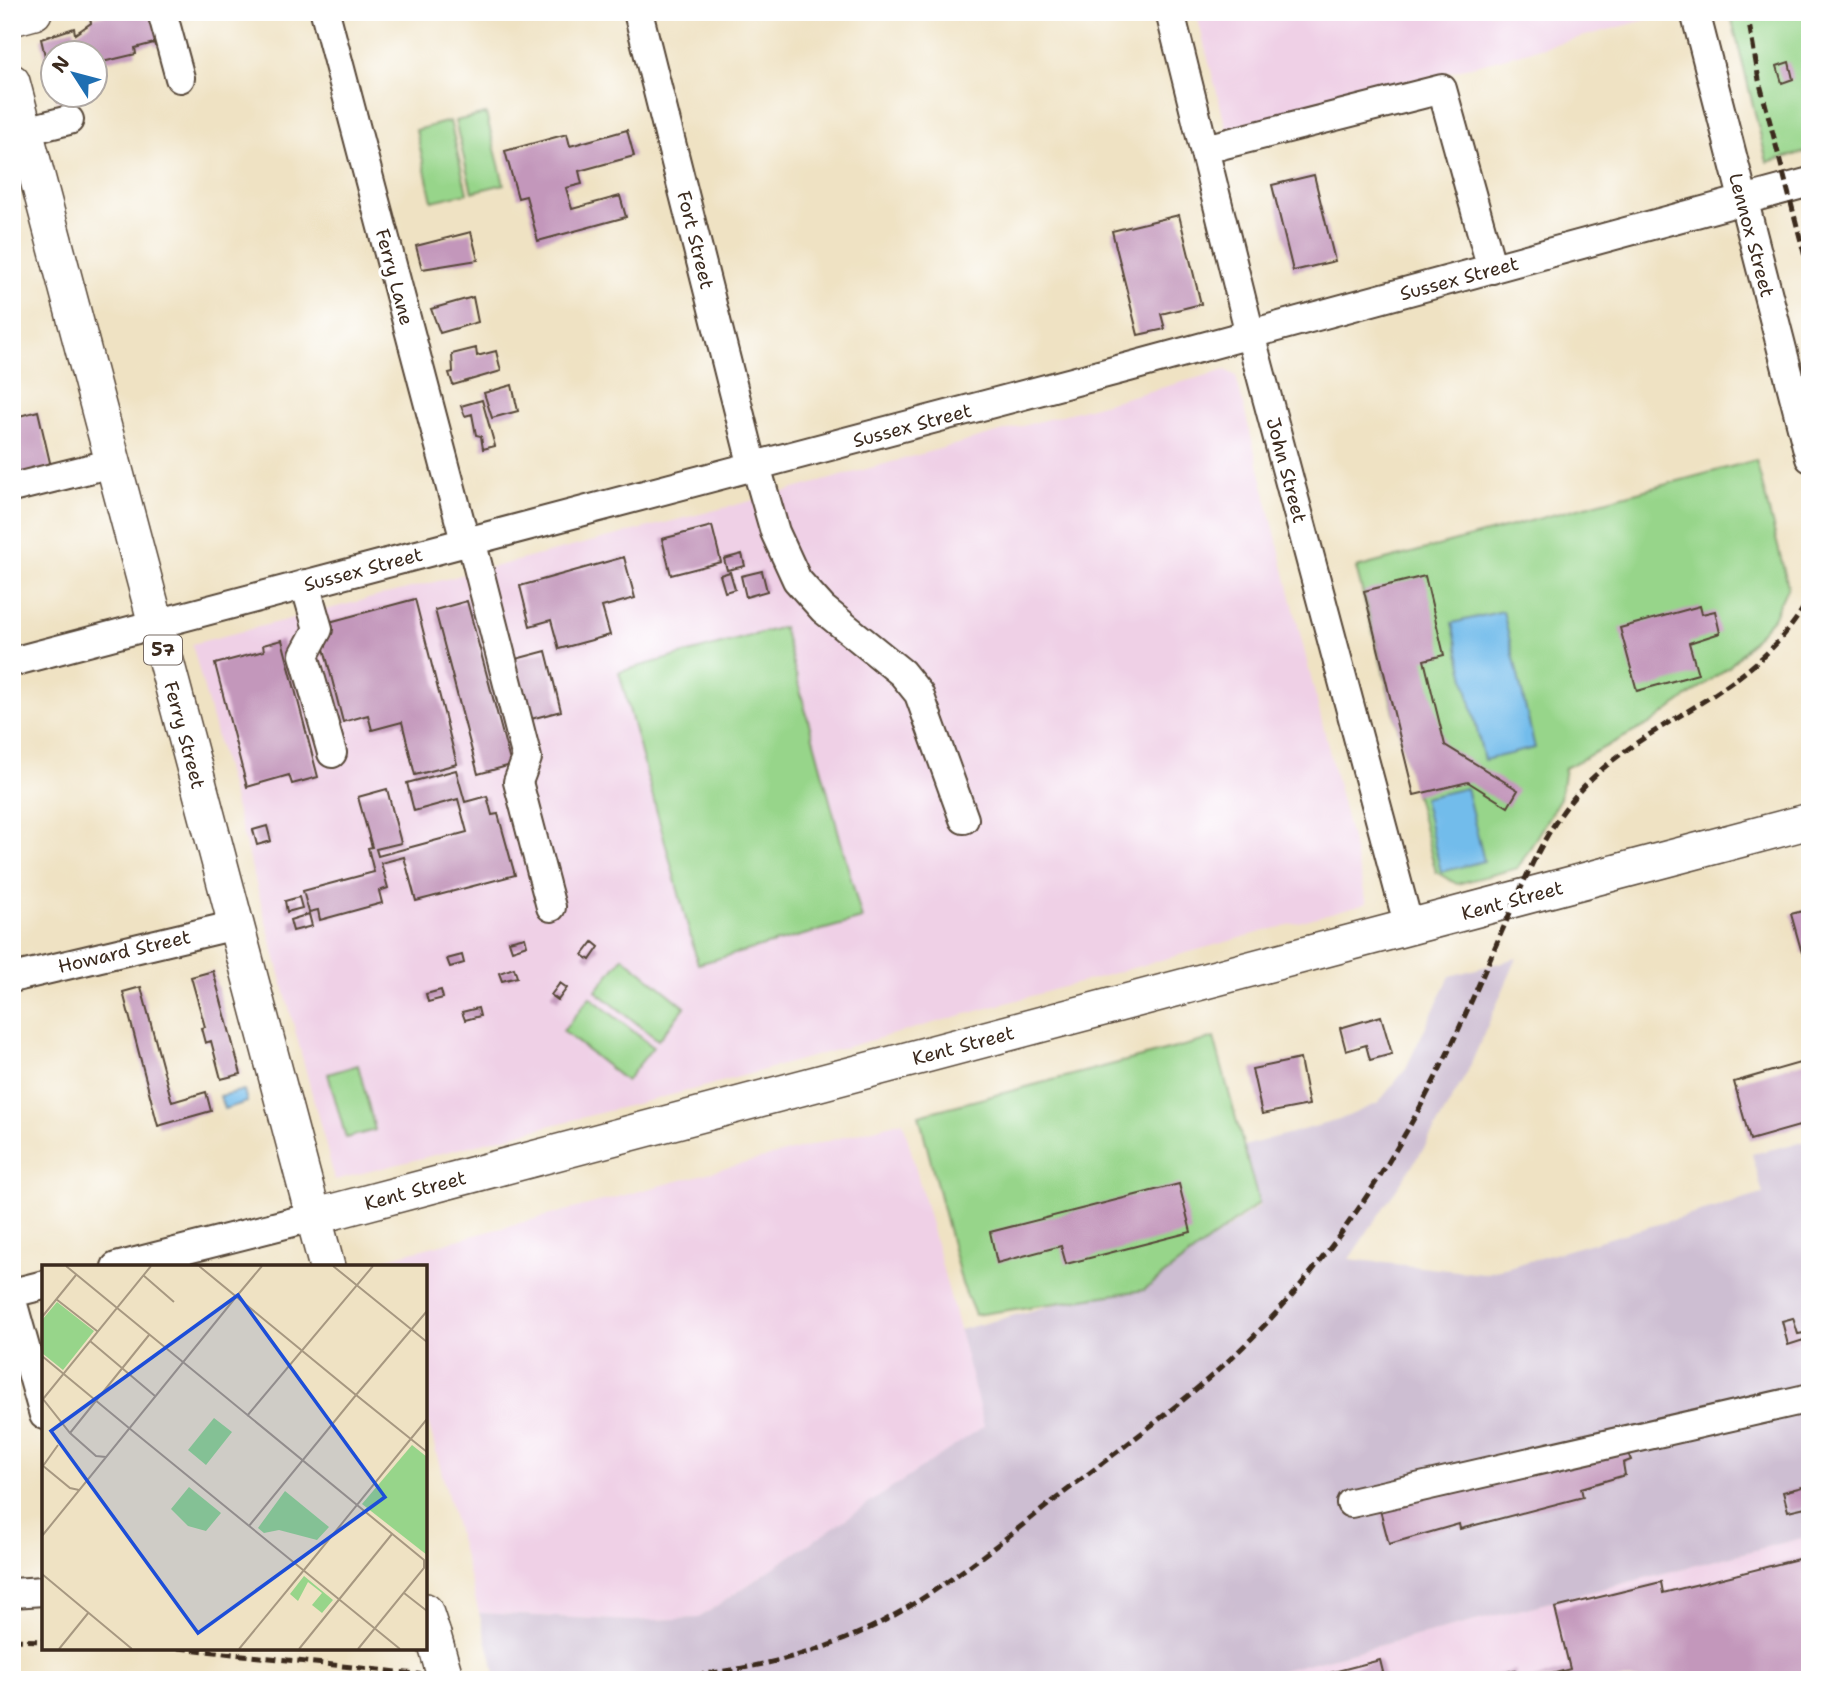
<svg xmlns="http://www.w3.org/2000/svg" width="1822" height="1692" viewBox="0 0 1822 1692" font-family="'Shantell Sans',sans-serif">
<rect width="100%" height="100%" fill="#fff"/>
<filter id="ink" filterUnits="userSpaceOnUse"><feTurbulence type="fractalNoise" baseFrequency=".0143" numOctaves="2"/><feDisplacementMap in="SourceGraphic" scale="14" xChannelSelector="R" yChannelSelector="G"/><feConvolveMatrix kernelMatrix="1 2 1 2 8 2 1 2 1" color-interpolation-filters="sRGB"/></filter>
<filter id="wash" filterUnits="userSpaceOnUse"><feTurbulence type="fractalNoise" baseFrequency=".00686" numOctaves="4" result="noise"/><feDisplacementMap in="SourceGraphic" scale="28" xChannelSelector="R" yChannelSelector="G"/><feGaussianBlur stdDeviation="1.57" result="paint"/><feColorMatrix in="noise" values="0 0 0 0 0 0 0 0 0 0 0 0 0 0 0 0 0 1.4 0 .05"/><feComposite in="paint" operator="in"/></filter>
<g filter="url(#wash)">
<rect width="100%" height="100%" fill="#efe2c3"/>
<path fill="#efd0e6" d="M 1196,12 L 1660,12 L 1661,16 L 1227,131 Z
M 1226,370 L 1236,376 L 1367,903 L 699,1088 L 335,1180 L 192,644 L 747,502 Z
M 903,1121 L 985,1426 L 699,1618 L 631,1621 L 479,1613 L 425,1410 L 425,1267 L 387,1267 L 385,1259 Z
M 1810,1536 L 1810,1680 L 1243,1680 Z"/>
<path fill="#cdbed2" d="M 1517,958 L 1467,1073 L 1424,1148 L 1349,1259 L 1484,1274 L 1763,1194 L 1752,1154 L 1810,1140 L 1810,1536 L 1243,1680 L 497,1680 L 479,1613 L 631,1621 L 699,1618 L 984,1426 L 959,1330 L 1162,1276 L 1259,1206 L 1244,1146 L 1339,1120 L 1378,1103 L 1405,1070 L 1450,976 Z"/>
<path fill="#97d58a" stroke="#698054" stroke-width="2" d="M 1730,12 L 1810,12 L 1810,151 L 1767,162 Z
M 486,114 L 504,184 L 472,192 L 455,121 Z
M 450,121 L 467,193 L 432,201 L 416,130 Z
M 1756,460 L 1788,586 L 1773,618 L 1730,666 L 1653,722 L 1565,768 L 1560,798 L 1518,868 L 1457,884 L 1436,872 L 1356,568 Z
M 783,627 L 862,919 L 698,964 L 619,672 Z
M 623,957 L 685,1007 L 658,1040 L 596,991 Z
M 590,997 L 653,1047 L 626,1081 L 563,1031 Z
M 1214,1038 L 1259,1203 L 1144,1290 L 975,1315 L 962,1284 L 919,1115 Z
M 358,1065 L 375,1130 L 346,1138 L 328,1074 Z"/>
<path fill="#72bceb" stroke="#567384" stroke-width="2" d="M 1503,611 L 1535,748 L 1484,760 L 1452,623 Z
M 1466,788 L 1484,861 L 1441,872 L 1423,798 Z
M 244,1090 L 247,1102 L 224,1109 L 220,1096 Z"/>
<g id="blocks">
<path fill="#c397bb" d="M 114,12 L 154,12 L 162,45 L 155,46 L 154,43 L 135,48 L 136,54 L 94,64 L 94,52 L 52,52 L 51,81 L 41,39 L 74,28 L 75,34 L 91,23 L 90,18 Z
M 1789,62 L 1793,79 L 1782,83 L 1777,66 Z
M 55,94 L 83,94 L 83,95 L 57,102 Z
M 627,130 L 634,156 L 579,171 L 582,184 L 566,188 L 572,209 L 620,196 L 626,217 L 538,241 L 526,196 L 518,198 L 505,151 L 567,134 L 570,146 Z
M 1314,175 L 1335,261 L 1293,271 L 1272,185 Z
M 1179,215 L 1201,304 L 1161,314 L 1165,329 L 1138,335 L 1112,231 Z
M 471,232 L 478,260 L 422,269 L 416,246 Z
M 473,297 L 478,322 L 440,333 L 431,309 Z
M 476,348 L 477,356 L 496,351 L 501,371 L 453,385 L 449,373 L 453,372 L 452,354 Z
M 512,385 L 518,411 L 492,418 L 484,393 Z
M 482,400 L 495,446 L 483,449 L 481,436 L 476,435 L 472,414 L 465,416 L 461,406 Z
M 38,411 L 52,471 L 12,481 L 12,418 Z
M 712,526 L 721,562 L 671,575 L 662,539 Z
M 742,554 L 745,566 L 727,570 L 724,559 Z
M 624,557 L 635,598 L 602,607 L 610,635 L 559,649 L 551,620 L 530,626 L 520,586 Z
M 762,571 L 767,591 L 746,597 L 741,576 Z
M 730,572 L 735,589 L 725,592 L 720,575 Z
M 1425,576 L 1444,655 L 1424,660 L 1445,745 L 1518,790 L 1508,807 L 1468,782 L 1414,795 L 1364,591 Z
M 415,599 L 457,764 L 415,775 L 402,722 L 372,730 L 368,715 L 343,722 L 318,625 Z
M 467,601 L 511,765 L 478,774 L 435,610 Z
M 1700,606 L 1702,614 L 1715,611 L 1720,633 L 1689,643 L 1698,674 L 1637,691 L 1620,628 Z
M 282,640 L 318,777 L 292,784 L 289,775 L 247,787 L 215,664 L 264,651 L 263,645 Z
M 546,651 L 561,711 L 531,719 L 516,659 Z
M 456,770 L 465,802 L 487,796 L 492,815 L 498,814 L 515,875 L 416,901 L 404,857 L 381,863 L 388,888 L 379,891 L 382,903 L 320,920 L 318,910 L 309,912 L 303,891 L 374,872 L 368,848 L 372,847 L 358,797 L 387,789 L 401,843 L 376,849 L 378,856 L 467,832 L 458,799 L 414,811 L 407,783 Z
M 267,826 L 271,841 L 257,845 L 253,830 Z
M 299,897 L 302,908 L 287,912 L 285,901 Z
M 1810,909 L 1810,950 L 1802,953 L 1791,914 Z
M 309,914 L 312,926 L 293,931 L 290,920 Z
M 525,937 L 527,945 L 512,950 L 509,941 Z
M 593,942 L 599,947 L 590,960 L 583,955 Z
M 462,955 L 464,963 L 450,967 L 447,959 Z
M 514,968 L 517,977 L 502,981 L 499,973 Z
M 213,971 L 241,1074 L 221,1079 L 211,1041 L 205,1043 L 201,1028 L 205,1027 L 191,977 Z
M 560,983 L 567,988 L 558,1000 L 551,995 Z
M 141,987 L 172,1102 L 206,1092 L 211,1111 L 158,1126 L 123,992 Z
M 441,990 L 443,998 L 428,1002 L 426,994 Z
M 478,1008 L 480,1016 L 465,1020 L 462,1012 Z
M 1381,1016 L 1392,1054 L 1370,1060 L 1366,1045 L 1346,1051 L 1340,1028 Z
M 1300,1059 L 1309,1105 L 1262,1114 L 1252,1069 Z
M 1810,1060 L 1810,1123 L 1750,1140 L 1734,1082 Z
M 1179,1184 L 1191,1232 L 1066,1264 L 1061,1246 L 997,1263 L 990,1232 Z
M 1793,1318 L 1798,1334 L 1810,1332 L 1810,1338 L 1788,1345 L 1782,1321 Z
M 1628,1453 L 1631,1460 L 1623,1463 L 1625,1475 L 1581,1488 L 1583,1497 L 1460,1529 L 1459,1524 L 1389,1544 L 1379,1506 Z
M 1810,1485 L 1810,1506 L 1788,1511 L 1783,1492 Z
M 1810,1556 L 1810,1680 L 1530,1680 L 1570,1669 L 1555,1608 L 1661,1582 L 1663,1593 Z
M 1380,1660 L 1385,1680 L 1306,1680 L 1306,1679 Z
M 1515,1670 L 1517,1680 L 1480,1680 L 1480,1679 Z"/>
</g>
</g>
<g filter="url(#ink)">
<use href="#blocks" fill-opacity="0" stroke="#564637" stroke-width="2"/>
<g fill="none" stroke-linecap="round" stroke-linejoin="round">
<g stroke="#564637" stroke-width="32">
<path id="minor" d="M 162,12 L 180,78
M 325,12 L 465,541
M 638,12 L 753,467
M 1170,12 L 1250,334 L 1409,927
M 1695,12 L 1810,458
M 25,131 L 69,120
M 1205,149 L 1442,89 L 1492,269
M 756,466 L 775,532 L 797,580 L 823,609 L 902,673 L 919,694 L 964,819
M 12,488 L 113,463
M 471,540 L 527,758 L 518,782 L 551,907
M 305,584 L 318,629 L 304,655 L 332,753
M 12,662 L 1129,367 L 1810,182
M 12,978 L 236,925
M 116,1267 L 313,1217
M 12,1293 L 44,1285
M 12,1301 L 44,1415
M 1351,1503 L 1810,1398
M 12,1593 L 44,1591"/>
</g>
<g stroke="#564637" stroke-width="38">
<path id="major" d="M 12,18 L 34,12
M 12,82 L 327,1267
M 313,1217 L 1810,821
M 425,1611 L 433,1635"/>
</g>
<use href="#minor" stroke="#fff" stroke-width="28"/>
<use href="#major" stroke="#fff" stroke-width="35"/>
<path stroke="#3b2a1e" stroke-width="5" stroke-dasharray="10 5" stroke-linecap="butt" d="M 1747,12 L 1759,80 L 1810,276
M 12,1640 L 44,1641
M 178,1648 L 471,1680
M 649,1680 C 720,1674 793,1663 859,1633 C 932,1600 994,1547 1057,1498 C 1125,1445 1196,1395 1256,1334 C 1314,1275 1364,1206 1405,1134 C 1443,1069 1472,1000 1502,931 C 1521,889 1538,844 1567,806 C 1636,716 1749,706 1810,597"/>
<g stroke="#564637" stroke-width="38" stroke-linecap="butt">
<path id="major-bridge" d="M 433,1635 L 446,1680"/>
</g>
<use href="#major-bridge" stroke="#fff" stroke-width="35"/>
</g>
</g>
<g text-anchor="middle" stroke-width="6" stroke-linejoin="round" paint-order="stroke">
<rect fill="#fff" stroke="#766a62" stroke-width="2" x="144" y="635.5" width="38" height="29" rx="5"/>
<g font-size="18" font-weight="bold" fill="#3b2a1e">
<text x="163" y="656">57</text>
</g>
<g font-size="19" fill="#3b2a1e" stroke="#fff">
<text transform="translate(1752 235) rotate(75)" y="7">Lennox Street</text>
<text transform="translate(696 240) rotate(76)" y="7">Fort Street</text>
<text transform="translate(395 277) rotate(75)" y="7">Ferry Lane</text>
<text transform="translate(1459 278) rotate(-15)" y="7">Sussex Street</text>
<text transform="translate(912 425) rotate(-15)" y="7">Sussex Street</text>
<text transform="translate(1287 470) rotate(75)" y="7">John Street</text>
<text transform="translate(363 569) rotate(-15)" y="7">Sussex Street</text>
<text transform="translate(185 735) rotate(75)" y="7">Ferry Street</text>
<text transform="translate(1512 900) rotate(-15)" y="7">Kent Street</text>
<text transform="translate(124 951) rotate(-13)" y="7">Howard Street</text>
<text transform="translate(963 1045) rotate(-15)" y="7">Kent Street</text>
<text transform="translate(415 1190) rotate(-15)" y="7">Kent Street</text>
</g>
</g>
<g transform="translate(42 1265)">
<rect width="385" height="385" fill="#efe2c3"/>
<path d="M 15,37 L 52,66 L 21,105 L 0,88 L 0,55 ZM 172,153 L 190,167 L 164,200 L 146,185 ZM 370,180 L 385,192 L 385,290 L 320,239 ZM 147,222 L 179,248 L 164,266 L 146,261 L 129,244 ZM 243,226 L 287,262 L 275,275 L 237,265 L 222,268 L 216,263 ZM 262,311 L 291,335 L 280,348 L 270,340 L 280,328 L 266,317 L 256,336 L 248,329 Z" fill="#97d58a"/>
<path fill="none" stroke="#a79881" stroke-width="2" d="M 24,1 L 382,295 L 382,303 L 316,384M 157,1 L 314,130 L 385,46M 291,1 L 385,77M 101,10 L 132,37M 194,32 L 220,1M 14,34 L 55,66M 0,52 L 34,10M 48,76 L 113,131M 0,91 L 87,163M 205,151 L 331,1M 87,163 L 358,384M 28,168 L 107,70M 64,192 L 54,191 L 28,168 L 1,134 L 109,1M 0,200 L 28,223 L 37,225M 1,201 L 16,180M 207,261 L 314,130 L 385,187M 0,271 L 194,32M 262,305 L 385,154M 0,309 L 90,384M 362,328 L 385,346M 17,384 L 47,347M 197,384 L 262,305M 257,384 L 350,269"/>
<path fill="#1d4ed8" fill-opacity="0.15" stroke="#1d4ed8" stroke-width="3.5" d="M 196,30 L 343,232 L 156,368 L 9,166 Z"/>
<rect width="385" height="385" fill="none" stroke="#3b2a1e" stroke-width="3.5"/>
</g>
<rect width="1822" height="1692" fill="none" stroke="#fff" stroke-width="42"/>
<g transform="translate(74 74) rotate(306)"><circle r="33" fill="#ffffff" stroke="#b1aaa5" stroke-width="2"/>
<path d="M0-5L12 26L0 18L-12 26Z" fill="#1f6fb2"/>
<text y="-10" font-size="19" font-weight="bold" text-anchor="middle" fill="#3b2a1e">N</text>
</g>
</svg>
